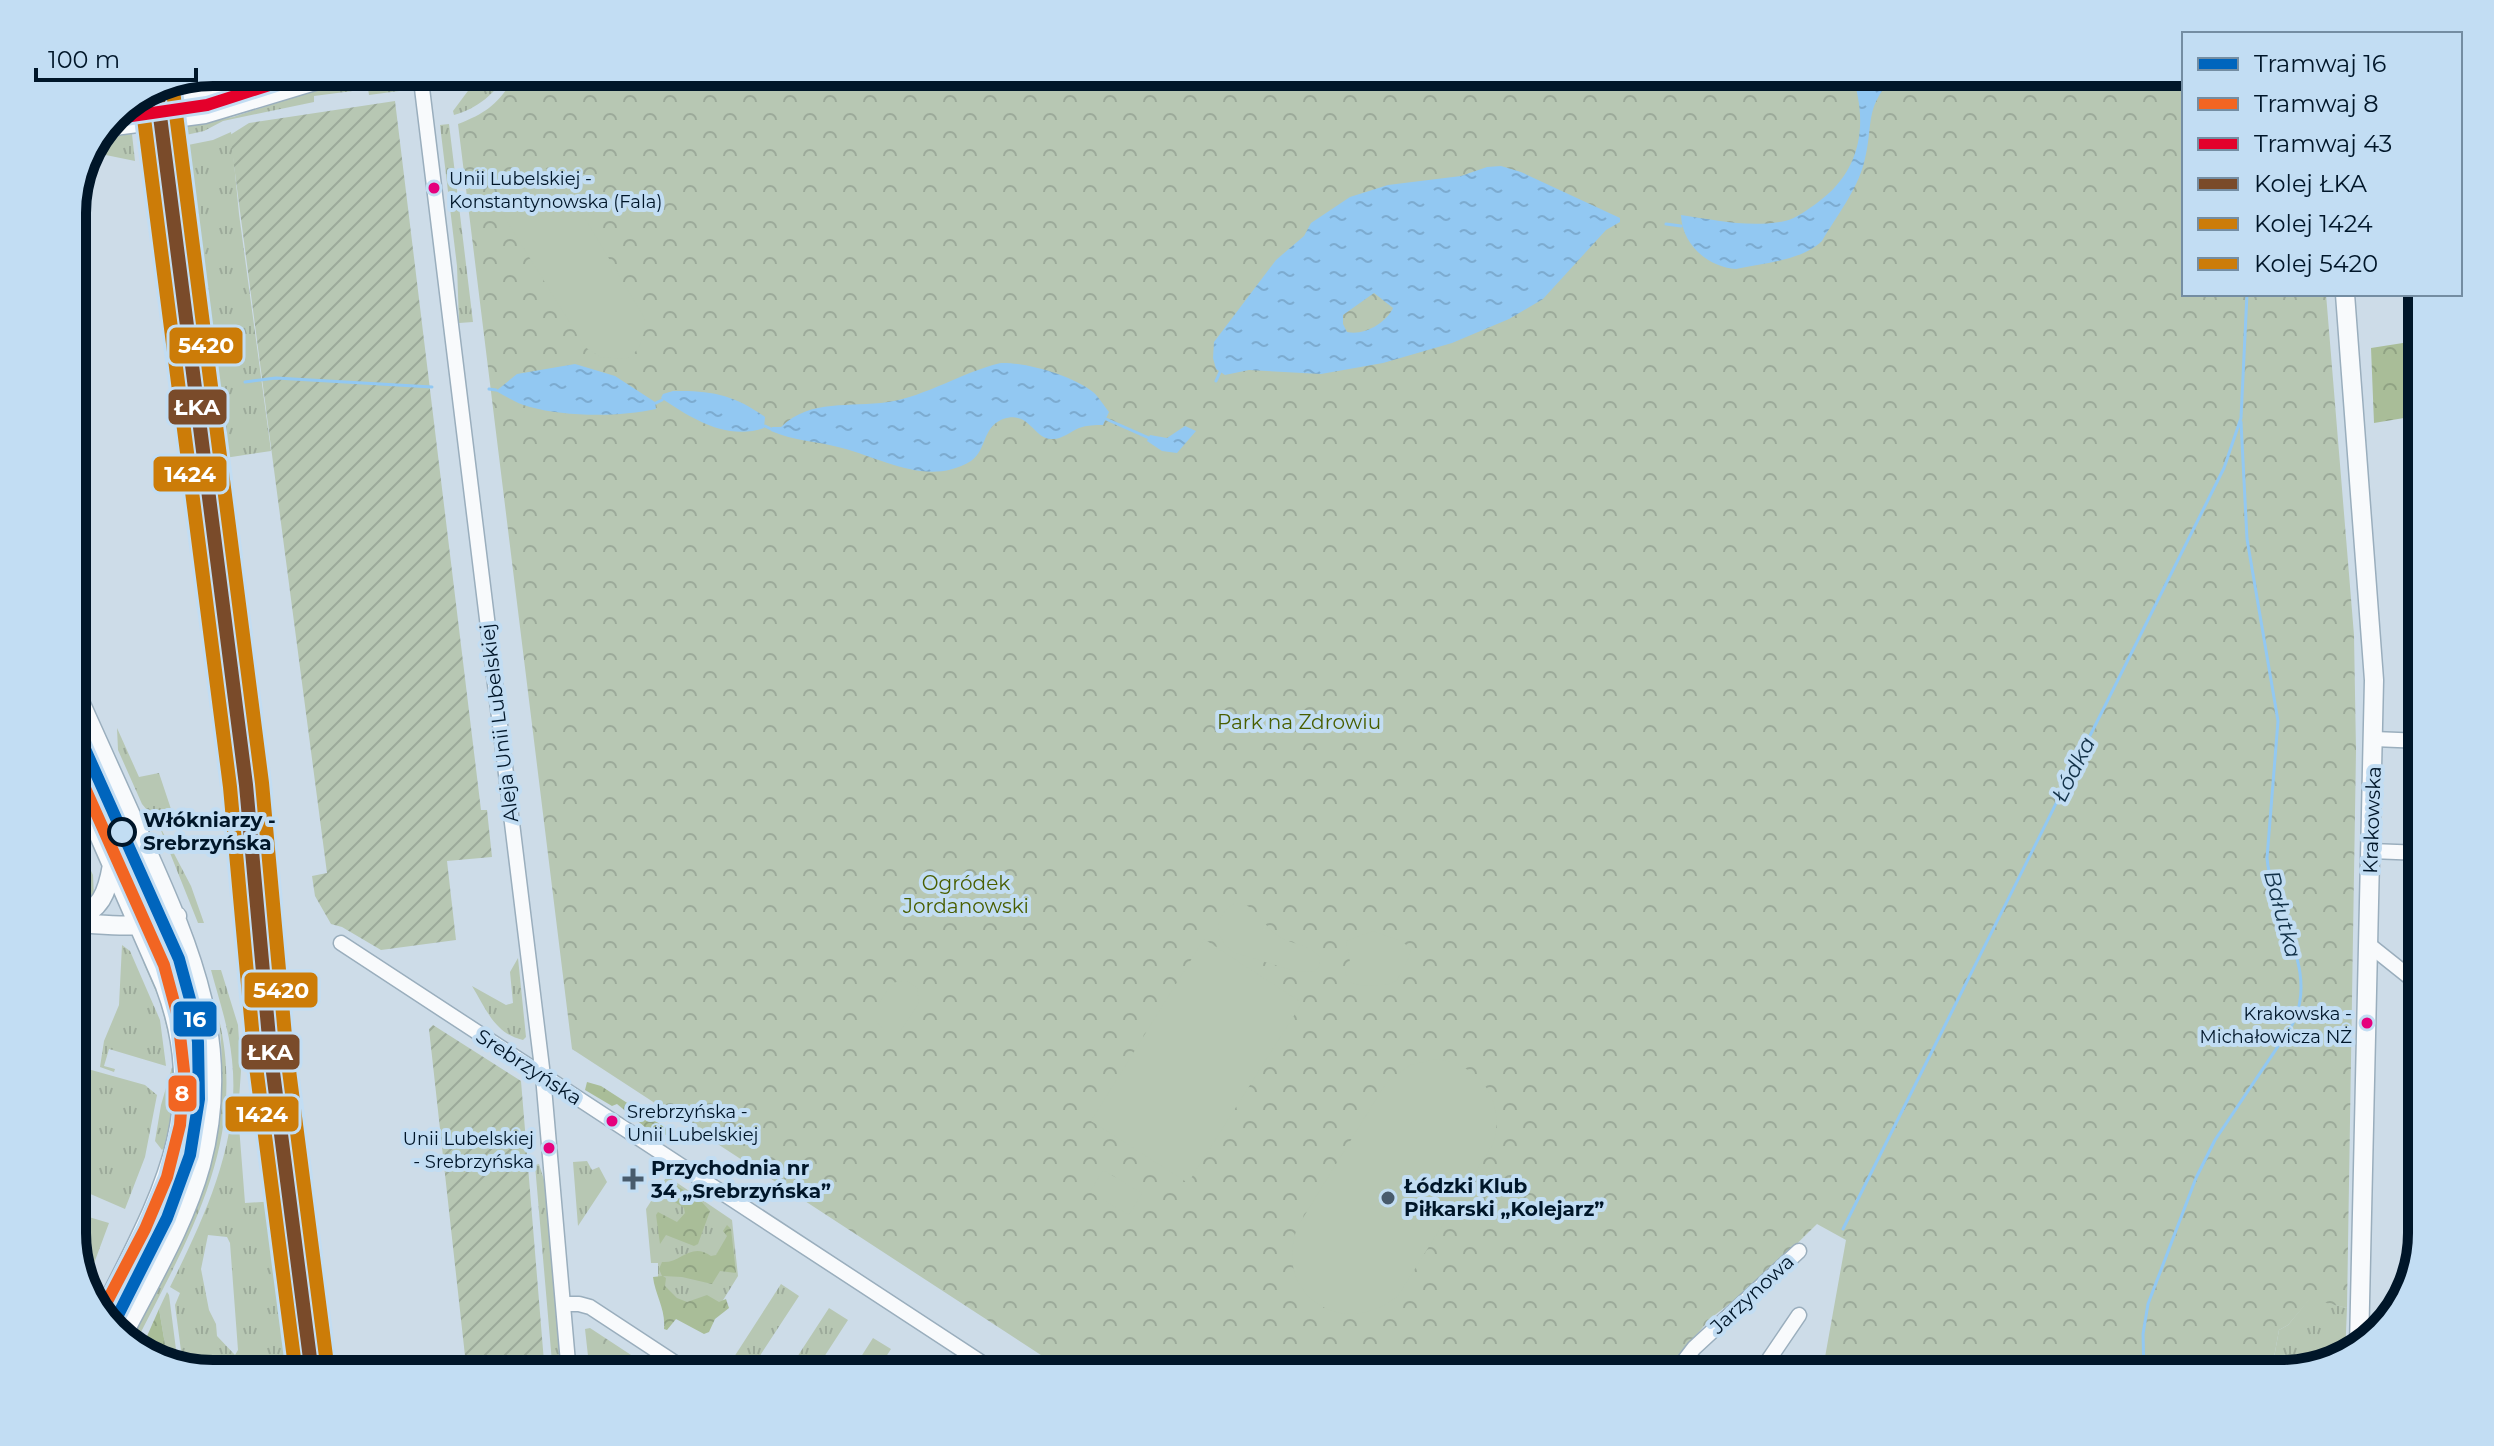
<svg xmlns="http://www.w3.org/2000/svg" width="2494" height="1446" viewBox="0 0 2494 1446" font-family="Montserrat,sans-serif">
<defs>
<pattern id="grass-tufts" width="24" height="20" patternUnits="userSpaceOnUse" patternTransform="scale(2)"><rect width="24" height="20" fill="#b7c7b3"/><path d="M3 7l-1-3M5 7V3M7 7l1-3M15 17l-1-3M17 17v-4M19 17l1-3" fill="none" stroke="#9caa9a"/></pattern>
<pattern id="forest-crowns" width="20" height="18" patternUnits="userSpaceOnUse" patternTransform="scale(2)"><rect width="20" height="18" fill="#a9bd98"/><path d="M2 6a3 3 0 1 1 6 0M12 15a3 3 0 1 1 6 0" fill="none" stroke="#90a283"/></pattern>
<pattern id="park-crowns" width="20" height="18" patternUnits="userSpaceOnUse" patternTransform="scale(2)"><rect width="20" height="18" fill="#b7c7b3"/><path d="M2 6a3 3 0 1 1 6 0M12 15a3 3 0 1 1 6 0" fill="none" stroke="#9caa9a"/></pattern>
<pattern id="garden-furrows" width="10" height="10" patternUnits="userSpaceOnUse" patternTransform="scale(2)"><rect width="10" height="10" fill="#b7c7b3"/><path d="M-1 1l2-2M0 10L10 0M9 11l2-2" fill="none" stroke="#9caa9a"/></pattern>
<pattern id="water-ripples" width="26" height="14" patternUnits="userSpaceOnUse" patternTransform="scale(2)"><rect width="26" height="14" fill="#92c8f2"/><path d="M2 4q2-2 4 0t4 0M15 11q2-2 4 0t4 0" fill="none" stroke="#7cabd0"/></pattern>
</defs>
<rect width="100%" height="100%" fill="#cddce8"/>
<path fill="url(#grass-tufts)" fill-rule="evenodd" d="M 371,72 L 397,86 L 399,91 L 369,95 L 368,89 L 314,96 L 314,102 L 223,121 L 204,131 L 177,137 L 176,128 L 233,117 Z
M 482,72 L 508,72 C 496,93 477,109 454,115 L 453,111 Z
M 449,124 L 473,322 L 459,323 L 457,266 L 440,125 Z
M 231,132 L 239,214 L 271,451 L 218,459 L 178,147 L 213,140 Z
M 132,134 L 135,161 L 96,153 L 103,138 Z
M 117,728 L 139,777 L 159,773 L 174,818 L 158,823 L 191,886 L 204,923 L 198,923 L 158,823 L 142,804 L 118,750 Z
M 72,831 L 93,875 L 94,898 L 72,914 Z
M 122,945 L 130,951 L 160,1020 L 166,1066 L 109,1049 L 104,1066 L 115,1069 L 114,1072 L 100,1067 L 104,1041 L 119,1005 Z
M 518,958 L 526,1037 L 523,1040 C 495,1034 486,1009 472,986 L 506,1005 L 513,1003 L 510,972 Z
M 143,962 C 169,989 194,1122 162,1150 L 155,1141 L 161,1105 L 173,1064 L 173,1053 L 160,1001 Z
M 211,970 L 221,970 L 238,1025 L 241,1071 L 238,1113 L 245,1203 L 277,1201 L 298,1374 L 213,1374 L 183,1366 L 175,1305 L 180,1293 L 170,1287 C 205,1216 241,1141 232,1060 C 229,1028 219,1000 211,970 ZM 208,1235 L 227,1237 L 230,1243 L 238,1350 L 235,1355 L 217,1336 L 216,1324 L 209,1310 L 201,1269 Z
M 219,1019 C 248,1143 187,1240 134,1346 L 130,1342 C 189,1224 234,1158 219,1019 Z
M 77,1066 L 145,1085 L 157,1095 L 145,1157 L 125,1209 L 72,1186 L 72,1077 Z
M 587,1161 L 592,1170 L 599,1167 L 607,1182 L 578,1226 L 573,1162 Z
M 539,1164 L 545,1183 L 562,1374 L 553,1374 L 535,1165 Z
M 667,1176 L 732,1220 L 738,1276 L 704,1331 L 658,1287 L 658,1263 L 651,1263 L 646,1209 Z
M 72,1212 L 109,1223 L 86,1285 L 72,1241 Z
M 781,1284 L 799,1296 L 748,1374 L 730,1374 L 725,1371 Z
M 167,1292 L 169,1295 L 178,1365 L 168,1362 L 159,1309 Z
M 2310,1298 L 2347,1308 L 2345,1357 L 2281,1374 L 2271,1374 L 2279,1330 L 2288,1325 Z
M 829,1308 L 848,1320 L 813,1374 L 786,1374 Z
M 873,1338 L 891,1349 L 875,1374 L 850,1374 Z"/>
<path fill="url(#forest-crowns)" d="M 2422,340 L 2422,415 L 2374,423 L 2371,348 Z
M 587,1082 L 601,1086 L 666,1128 L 668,1132 L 666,1135 L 651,1132 L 617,1104 L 612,1106 L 585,1090 Z
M 674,1184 L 701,1201 L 710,1211 L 698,1244 L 694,1246 L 666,1235 L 660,1244 L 656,1215 L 658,1212 L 677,1222 L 685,1213 L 684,1208 L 664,1195 L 667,1186 Z
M 727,1225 L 731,1229 L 736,1273 L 720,1271 L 712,1284 L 682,1277 L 663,1276 L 666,1278 L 665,1286 L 677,1298 L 687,1302 L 707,1295 L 719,1302 L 726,1299 L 729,1308 L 715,1319 L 709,1332 L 704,1334 L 676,1319 L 667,1330 L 664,1329 C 666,1309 655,1295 653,1277 L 662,1276 L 659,1269 L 662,1262 C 680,1264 691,1241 711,1256 L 716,1255 L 727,1236 L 723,1231 Z
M 159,1309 L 168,1362 L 140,1352 Z"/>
<path fill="url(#park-crowns)" d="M 517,72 L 2184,72 L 2184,294 L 2326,294 L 2354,635 L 2356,751 L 2347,1308 L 2310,1299 L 2288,1325 L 2279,1330 L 2271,1374 L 1822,1374 L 1846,1240 L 1817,1224 L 1759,1281 L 1711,1318 L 1662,1374 L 1070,1374 L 572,1049 L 458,124 C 489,112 501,101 517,72 Z
M 590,1328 L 660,1374 L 590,1374 L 585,1329 Z"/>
<path fill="url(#garden-furrows)" d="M 395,101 L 481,810 L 487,810 L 492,857 L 447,861 L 456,940 L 381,950 L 342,927 L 331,924 L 315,896 L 312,876 L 327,873 L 230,135 L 249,123 Z
M 433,1025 L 521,1081 L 545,1374 L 467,1374 L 429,1029 Z"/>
<path fill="#b7c7b3" d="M 525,165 L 545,168 L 560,177 L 644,317 C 645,335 642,349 627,359 L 600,357 L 585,347 L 508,223 C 497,198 494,175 525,165 Z
M 1235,903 C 1259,904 1261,926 1280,937 C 1293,945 1313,945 1320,958 L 1319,966 L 1314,972 L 1294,971 L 1233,952 C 1213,937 1214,915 1235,903 Z
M 1373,931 L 1398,940 L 1410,947 C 1411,955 1409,958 1405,965 C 1397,982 1395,985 1378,985 C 1365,986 1360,987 1348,981 L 1345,972 L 1350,962 L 1346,941 Z
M 1204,939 L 1302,1003 L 1188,1183 L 1091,1121 Z
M 906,980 L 917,988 L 919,1003 L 901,1030 L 884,1030 L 876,1021 L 876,1008 L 892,983 Z
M 1437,1059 C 1481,1065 1506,1101 1493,1144 L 1398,1296 C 1342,1341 1271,1294 1298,1226 L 1386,1083 L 1410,1065 Z
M 1103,1170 L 1142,1193 L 1129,1215 L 1090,1192 Z"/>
<path fill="url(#water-ripples)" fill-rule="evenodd" d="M 1851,72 L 1899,72 C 1862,107 1875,121 1864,163 C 1857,190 1836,217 1822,241 C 1801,261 1763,263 1736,269 C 1707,267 1682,244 1681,215 C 1716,220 1749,228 1785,221 C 1797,218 1807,210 1817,203 C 1862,171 1869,122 1851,72 Z
M 1501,166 L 1521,172 L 1620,218 L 1620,222 L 1606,230 L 1543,299 L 1509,319 L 1452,343 L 1383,363 L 1321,374 L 1249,370 L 1225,375 L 1216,369 L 1213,358 L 1214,342 L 1276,260 L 1304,236 L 1311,223 L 1350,197 L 1388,185 L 1461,176 L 1487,167 ZM 1374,293 L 1393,308 C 1386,323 1364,336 1347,332 L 1343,324 L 1343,315 Z
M 1001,363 C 1026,362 1073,376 1093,392 C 1099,397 1104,406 1109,412 L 1103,425 C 1095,425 1087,425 1079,428 C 1070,432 1061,440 1051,439 C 1033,438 1029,410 1003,419 C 982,427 987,450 971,461 C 928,487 884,459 842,448 C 817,441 794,441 771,431 L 772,427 L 781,427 C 811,398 850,408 888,402 C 927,396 962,372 1001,363 Z
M 575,364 L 615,376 L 655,402 L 656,409 C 620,417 566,417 530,407 C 518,404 507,397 496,391 L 517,374 Z
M 673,391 C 711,390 735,395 765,417 L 764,428 C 726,441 691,418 661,398 L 663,394 Z
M 1185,426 L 1196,431 L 1177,453 L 1162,451 L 1147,441 L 1150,435 L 1167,438 Z"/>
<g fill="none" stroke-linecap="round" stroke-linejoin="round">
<path stroke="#92c8f2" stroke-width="3" d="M 1666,224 L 1681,226
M 1216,381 L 1220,372
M 245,382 L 276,378 L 432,387
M 489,389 L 496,390
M 656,403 L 662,400
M 1106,419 L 1149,438
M 765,426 L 771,429
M 1843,1229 L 2224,468 L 2241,418 L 2247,294
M 2144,1374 L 2143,1334 L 2148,1304 L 2196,1178 L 2215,1140 L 2291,1027 C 2322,971 2272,914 2267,858 L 2278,721 L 2247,539 L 2241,422"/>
<g stroke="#9aaebd" stroke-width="17">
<path id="minor" d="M 420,72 L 543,1076 L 569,1374
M 2374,739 L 2422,741
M 2371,851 L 2422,853
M 341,943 L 999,1374
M 2368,944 L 2422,987
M 563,1304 L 579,1304 L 590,1307 L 692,1374
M 1674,1374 L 1694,1348 L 1799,1251
M 1759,1374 L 1799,1315"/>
</g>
<g stroke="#9aaebd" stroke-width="21">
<path id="major" d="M 126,105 L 200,94 L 265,72
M 107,127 L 205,114 L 345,72
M 2345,294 L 2374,680 L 2359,1347
M 72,684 C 96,737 120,791 144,844 C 192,951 233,1046 201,1165 C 185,1224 151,1280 123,1335
M 72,774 L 165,986 C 213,1115 157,1202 102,1314
M 73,921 C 101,909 107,894 112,865
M 72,923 C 108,924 143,931 177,916"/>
</g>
<use href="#minor" stroke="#f8fafc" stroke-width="14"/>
<use href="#major" stroke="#f8fafc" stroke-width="18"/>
<g stroke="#bbc0c3" stroke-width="6">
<path id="rail" d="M 164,82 L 238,666 L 250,737
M 141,95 L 202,569 L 231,854"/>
</g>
<use href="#rail" stroke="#c2ddf3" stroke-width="3" stroke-dasharray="9" stroke-linecap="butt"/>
<g stroke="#c2ddf3" stroke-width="20">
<path id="rail-1" d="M 156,85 L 246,785 L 270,1049 L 312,1374"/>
</g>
<g stroke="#c2ddf3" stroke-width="20">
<path id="rail-2" d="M 141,95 L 230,787 L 254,1051 L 296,1374"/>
</g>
<g stroke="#c2ddf3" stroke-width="20">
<path id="rail-3" d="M 172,83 L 262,783 L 286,1047 L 328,1372"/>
</g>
<use href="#rail-1" stroke="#7a4b2a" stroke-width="14"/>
<use href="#rail-2" stroke="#cc7c08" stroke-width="14"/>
<use href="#rail-3" stroke="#cc7c08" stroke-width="14"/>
<g stroke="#c2ddf3" stroke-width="18">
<path id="tram-1" d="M 72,720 L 179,959 L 194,1014 L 198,1042 L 199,1099 L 190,1155 L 167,1218 L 113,1325"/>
</g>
<g stroke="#c2ddf3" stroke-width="18">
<path id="tram-2" d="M 72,759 L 164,965 L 178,1017 L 184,1071 L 180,1125 L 167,1177 L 145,1229 L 101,1313"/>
</g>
<g stroke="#c2ddf3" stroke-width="18">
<path id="tram-3" d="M 111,119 L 207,105 L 310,72"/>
</g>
<use href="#tram-1" stroke="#0065bd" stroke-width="12"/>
<use href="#tram-2" stroke="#f26522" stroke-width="12"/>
<use href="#tram-3" stroke="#e4002b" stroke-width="12"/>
</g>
<g fill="#e5007d" stroke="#c2ddf3" stroke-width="3">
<circle cx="434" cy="188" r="7"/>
<circle cx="2367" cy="1023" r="7"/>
<circle cx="612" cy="1121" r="7"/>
<circle cx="549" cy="1148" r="7"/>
</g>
<circle fill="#c2ddf3" stroke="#001629" stroke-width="4" cx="122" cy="832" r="13"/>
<g fill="#485b6c" stroke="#c2ddf3" stroke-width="3">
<path d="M629 1167h8v8h8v8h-8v8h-8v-8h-8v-8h8z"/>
<circle cx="1388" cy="1198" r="8"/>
</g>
<g text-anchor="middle" stroke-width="8" stroke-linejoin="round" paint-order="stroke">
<g font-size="18" fill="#001629" stroke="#c2ddf3" text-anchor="start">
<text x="449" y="185">Unii Lubelskiej -<tspan x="449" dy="23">Konstantynowska (Fala)</tspan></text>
<text x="2352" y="1020" text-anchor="end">Krakowska -<tspan x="2352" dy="23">Michałowicza NŻ</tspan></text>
<text x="627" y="1118">Srebrzyńska -<tspan x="627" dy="23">Unii Lubelskiej</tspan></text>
<text x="534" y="1145" text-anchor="end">Unii Lubelskiej<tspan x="534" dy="23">- Srebrzyńska</tspan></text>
</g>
<g font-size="20" fill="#495e00" stroke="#c2ddf3">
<text x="1299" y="729">Park na Zdrowiu</text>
<text x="966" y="890">Ogródek<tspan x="966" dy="23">Jordanowski</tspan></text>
</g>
<g font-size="20" fill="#001629" stroke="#c2ddf3">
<text transform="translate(499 723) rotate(-97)" y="7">Aleja Unii Lubelskiej</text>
<text transform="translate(2372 820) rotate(-88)" y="7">Krakowska</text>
<text transform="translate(529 1067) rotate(33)" y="7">Srebrzyńska</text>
<text transform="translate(1752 1294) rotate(-43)" y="7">Jarzynowa</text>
</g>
<g font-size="20" font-weight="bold" fill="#001629" stroke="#c2ddf3" text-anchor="start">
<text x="143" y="827">Włókniarzy -<tspan x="143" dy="23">Srebrzyńska</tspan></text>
</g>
<g font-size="20" font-weight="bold" fill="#001629" stroke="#c2ddf3" text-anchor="start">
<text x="651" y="1175">Przychodnia nr<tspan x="651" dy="23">34 „Srebrzyńska”</tspan></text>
<text x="1404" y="1193">Łódzki Klub<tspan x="1404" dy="23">Piłkarski „Kolejarz”</tspan></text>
</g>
<g font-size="22" font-style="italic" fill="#123148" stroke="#c2ddf3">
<text transform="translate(2073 769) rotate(-63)" y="8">Łódka</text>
<text transform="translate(2283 914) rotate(75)" y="8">Bałutka</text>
</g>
</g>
<path d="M0 0H2494V1446H0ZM213 86H2281A127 127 0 0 1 2408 213V1233A127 127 0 0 1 2281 1360H213A127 127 0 0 1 86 1233V213A127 127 0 0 1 213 86Z" fill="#c2ddf3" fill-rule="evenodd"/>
<path fill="none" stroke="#001629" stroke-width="10" d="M213 86H2281A127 127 0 0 1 2408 213V1233A127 127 0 0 1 2281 1360H213A127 127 0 0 1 86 1233V213A127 127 0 0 1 213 86Z"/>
<g stroke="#c2ddf3" stroke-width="3">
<rect x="168" y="326" width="76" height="39" rx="8" fill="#cc7c08"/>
<rect x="167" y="388" width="61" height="38" rx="8" fill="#7a4b2a"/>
<rect x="152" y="455" width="76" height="38" rx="8" fill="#cc7c08"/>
<rect x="243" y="971" width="76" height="38" rx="8" fill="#cc7c08"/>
<rect x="172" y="1000" width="46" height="38" rx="8" fill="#0065bd"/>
<rect x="240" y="1033" width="61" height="38" rx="8" fill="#7a4b2a"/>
<rect x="167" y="1074" width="31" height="39" rx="8" fill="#f26522"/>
<rect x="224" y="1095" width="76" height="38" rx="8" fill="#cc7c08"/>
</g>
<g font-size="22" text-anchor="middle" font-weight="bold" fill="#fff">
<text x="206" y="353">5420</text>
<text x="197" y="415">ŁKA</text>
<text x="190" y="482">1424</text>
<text x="281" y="998">5420</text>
<text x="195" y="1027">16</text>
<text x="270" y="1060">ŁKA</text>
<text x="182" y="1101">8</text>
<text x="262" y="1122">1424</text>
</g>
<rect x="2182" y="32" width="280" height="264" fill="#c2ddf3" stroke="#748da2" stroke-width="2"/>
<rect x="2198" y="58" width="40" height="12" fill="#0065bd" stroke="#748da2" stroke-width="2"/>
<text x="2254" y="72" font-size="24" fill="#001629">Tramwaj 16</text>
<rect x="2198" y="98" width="40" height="12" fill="#f26522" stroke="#748da2" stroke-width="2"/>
<text x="2254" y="112" font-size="24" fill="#001629">Tramwaj 8</text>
<rect x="2198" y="138" width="40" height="12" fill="#e4002b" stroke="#748da2" stroke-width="2"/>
<text x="2254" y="152" font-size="24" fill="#001629">Tramwaj 43</text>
<rect x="2198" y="178" width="40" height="12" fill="#7a4b2a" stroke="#748da2" stroke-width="2"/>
<text x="2254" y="192" font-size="24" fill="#001629">Kolej ŁKA</text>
<rect x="2198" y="218" width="40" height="12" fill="#cc7c08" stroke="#748da2" stroke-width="2"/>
<text x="2254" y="232" font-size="24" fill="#001629">Kolej 1424</text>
<rect x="2198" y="258" width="40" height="12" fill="#cc7c08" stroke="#748da2" stroke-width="2"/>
<text x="2254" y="272" font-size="24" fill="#001629">Kolej 5420</text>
<path d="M36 68v12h160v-12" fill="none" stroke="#001629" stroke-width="4"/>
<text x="48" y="68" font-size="24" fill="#001629" stroke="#c2ddf3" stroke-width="6" paint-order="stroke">100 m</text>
</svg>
